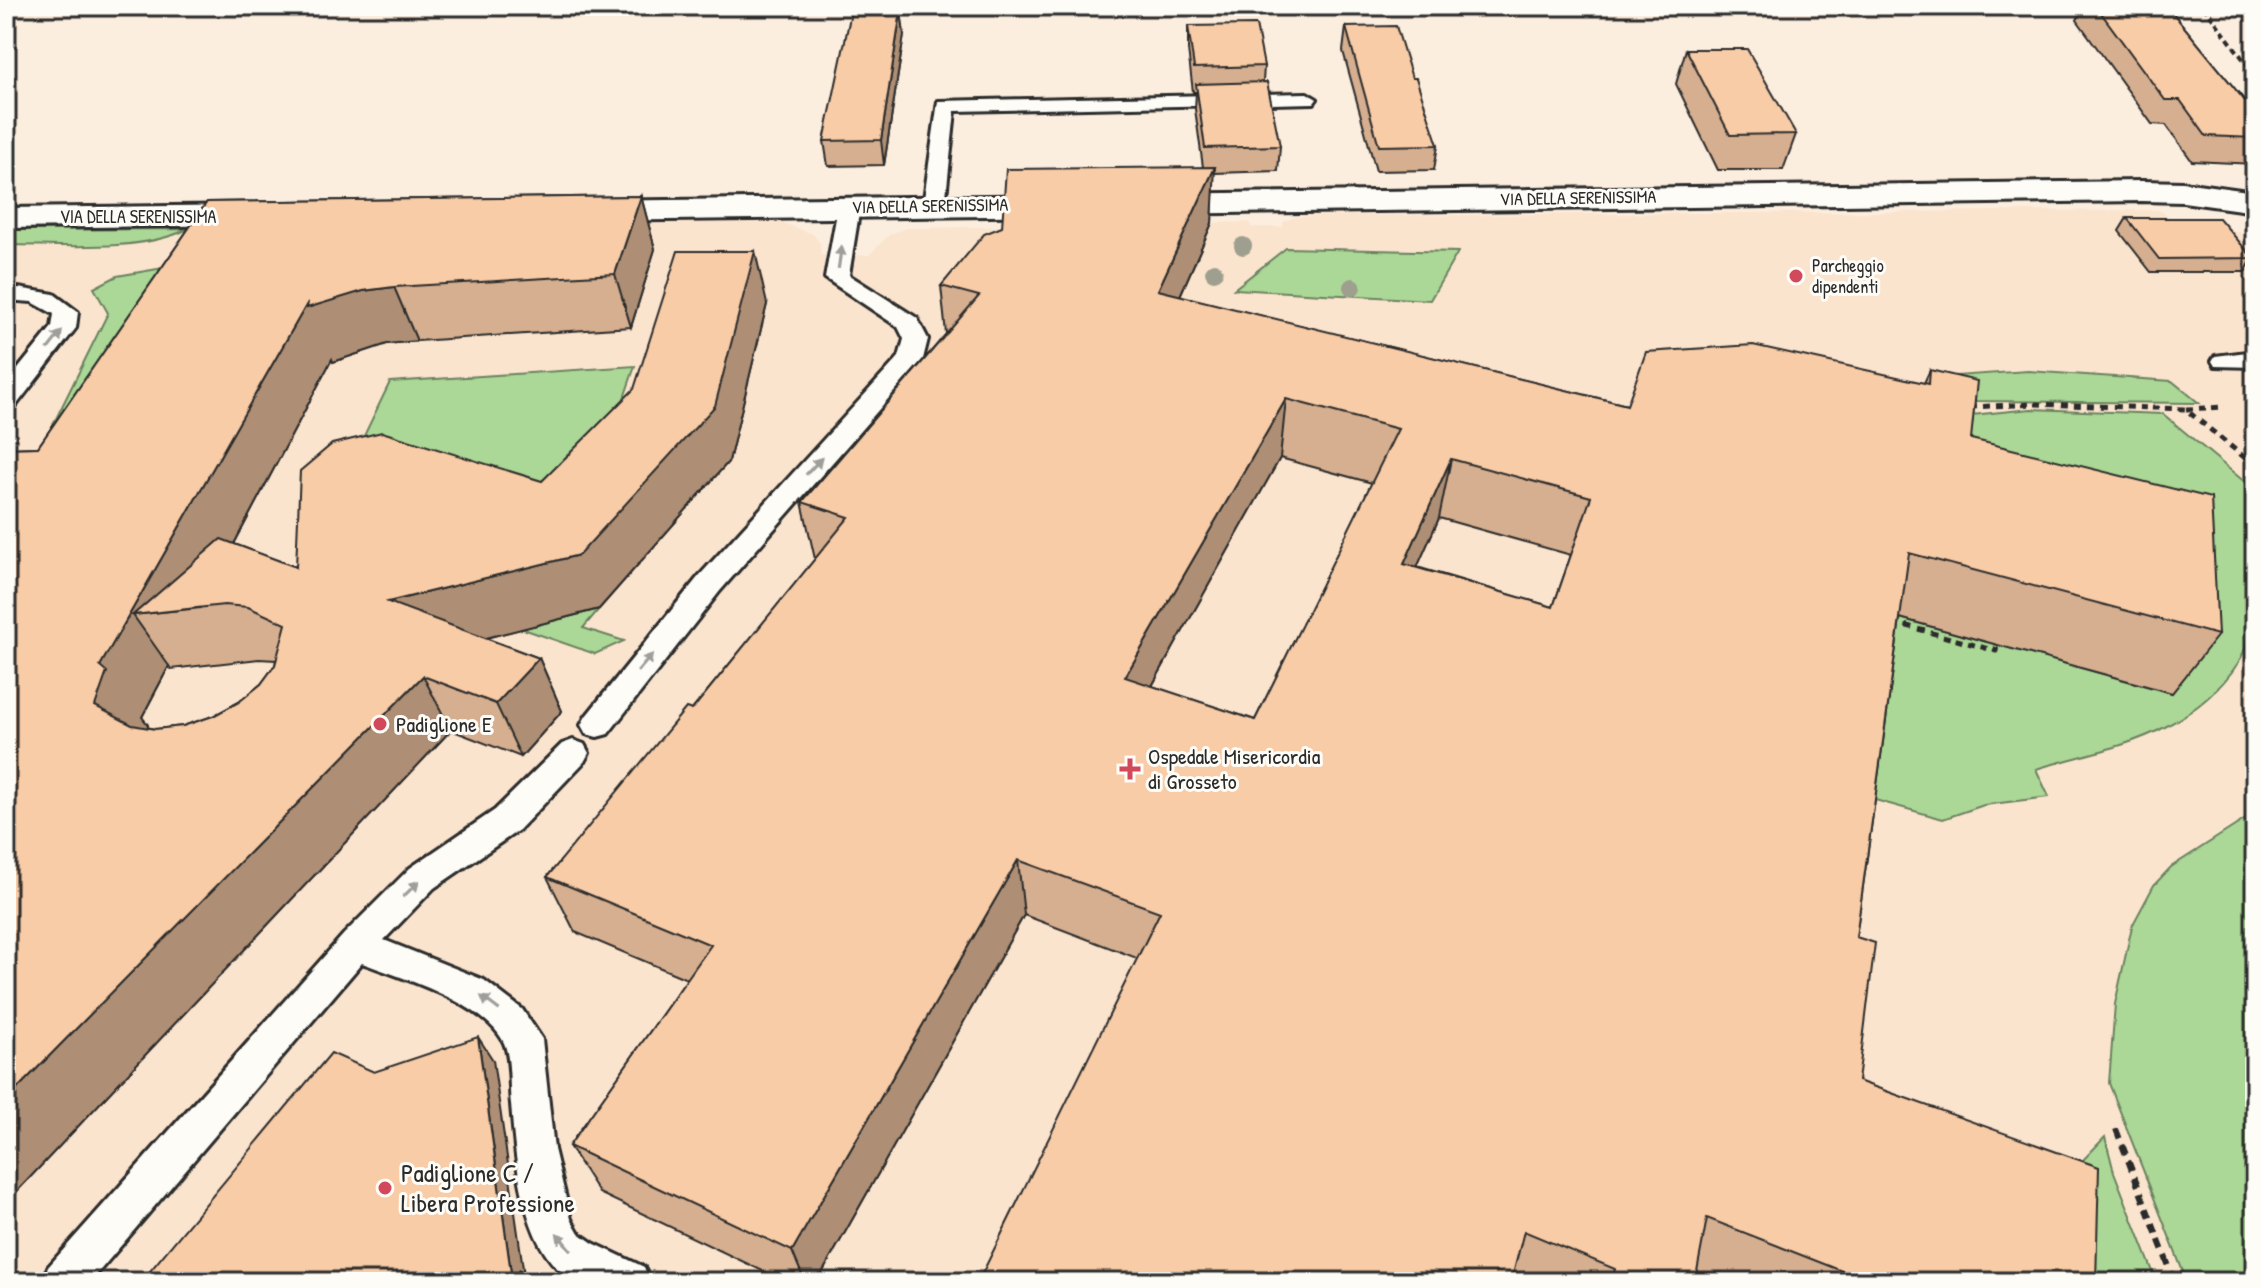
<svg xmlns="http://www.w3.org/2000/svg" width="2261" height="1288" viewBox="0 0 2261 1288" font-family="'Patrick Hand',sans-serif">
<rect width="100%" height="100%" fill="#fceedf"/>
<filter id="ink" filterUnits="userSpaceOnUse"><feTurbulence type="fractalNoise" baseFrequency=".0125" numOctaves="2"/><feDisplacementMap in="SourceGraphic" scale="16" xChannelSelector="R" yChannelSelector="G"/><feConvolveMatrix kernelMatrix="1 2 1 2 8 2 1 2 1" color-interpolation-filters="sRGB"/></filter>
<g filter="url(#ink)">
<path fill="#fbe4ce" d="M 2159,210 L 2172,219 L 2219,225 L 2255,238 L 2255,1282 L 6,1282 L 6,230 L 781,222 L 813,234 L 820,243 L 821,255 L 869,255 L 890,234 L 906,228 L 1250,222 L 1251,227 L 1283,227 L 1283,222 L 1297,216 Z"/>
<path fill="#abd896" stroke="#6b8260" stroke-width="2" d="M 188,229 C 139,253 60,245 6,245 L 6,230 Z
M 1286,248 L 1458,252 L 1430,300 L 1234,289 Z
M 216,259 L 14,504 L 108,313 L 94,288 L 117,276 Z
M 635,366 L 609,442 L 599,609 L 583,628 L 624,641 L 595,654 L 307,554 L 390,382 Z
M 2028,371 L 2172,381 L 2199,403 L 1974,401 L 1954,376 Z
M 2031,409 L 2163,414 L 2252,488 C 2258,528 2261,629 2238,663 C 2220,691 2193,712 2165,727 C 2126,748 2077,756 2036,769 L 2049,797 L 1984,805 L 1943,819 L 1850,793 L 1878,612 L 2172,693 L 1954,502 L 1962,416 Z
M 2255,813 L 2255,1282 L 2187,1282 L 2109,1083 L 2115,1004 L 2132,926 L 2154,885 L 2171,867 Z
M 2105,1137 L 2114,1172 L 2157,1282 L 2043,1282 L 2061,1177 L 2084,1159 Z"/>
<g fill="none" stroke-linecap="round" stroke-linejoin="round">
<g stroke="#2b2b2b" stroke-width="6">
<path id="service" d="M 1307,93 L 1317,99 L 1314,103 L 955,111 L 945,206 L 934,213 L 923,206 L 938,101 Z
M 849,200 L 860,207 L 849,275 L 917,318 L 928,339 L 923,359 L 720,591 L 608,734 L 597,737 L 586,734 L 581,725 L 586,716 L 699,576 L 899,357 L 904,339 L 898,327 L 825,278 L 838,207 Z
M 6,286 L 54,294 L 78,312 L 76,328 L 15,407 L 6,409 L 6,384 L 52,327 L 54,314 L 32,302 L 6,300 Z
M 2255,351 L 2255,367 L 2215,366 L 2212,361 L 2215,356 Z
M 573,740 L 584,744 L 589,753 L 584,762 L 519,830 L 434,888 L 384,940 L 484,980 L 522,1009 L 542,1039 L 554,1149 L 571,1219 L 579,1233 L 593,1243 L 644,1267 L 650,1282 C 629,1282 602,1287 582,1282 C 522,1267 515,1153 511,1104 C 509,1086 511,1059 504,1043 C 487,1004 400,977 362,963 L 90,1282 L 42,1282 L 48,1267 L 344,934 L 410,868 L 495,810 L 562,744 Z"/>
</g>
<g stroke="#2b2b2b" stroke-width="6">
<path id="tertiary" d="M 2142,181 L 2183,182 L 2255,192 L 2255,212 L 2183,202 L 2142,201 L 1152,214 L 1140,211 L 1136,204 L 1140,197 L 1152,194 Z
M 1064,195 L 1076,198 L 1080,205 L 1076,212 L 1064,215 L 584,221 L 572,218 L 568,211 L 572,204 L 584,201 Z
M 256,205 L 268,208 L 272,215 L 268,222 L 256,225 L 6,228 L 6,208 Z"/>
</g>
<path stroke="#2b2b2b" stroke-width="4" stroke-dasharray="6 4" stroke-linecap="butt" d="M 2204,6 L 2255,75"/>
<path stroke="#2b2b2b" stroke-width="5" stroke-dasharray="7 6" stroke-linecap="butt" d="M 1970,407 L 2036,404 L 2185,409 L 2244,457 L 2255,454
M 2186,409 L 2225,407
M 1893,622 L 1996,651 L 1997,645"/>
<path stroke="#2b2b2b" stroke-width="6" stroke-dasharray="10 7" stroke-linecap="butt" d="M 2116,1129 L 2175,1282"/>
<use href="#service" fill="#fdfcf7" fill-rule="evenodd"/>
<use href="#tertiary" fill="#fdfcf7" fill-rule="evenodd"/>
</g>
<g fill="#9e9f8e">
<circle cx="1243" cy="246" r="9"/>
<circle cx="1214" cy="272" r="9"/>
<circle cx="1352" cy="287" r="9"/>
</g>
<path fill="#d5af90" stroke="#2b2b2b" stroke-width="2" fill-rule="evenodd" d="M 2058,6 L 2167,6 L 2255,113 L 2255,164 L 2192,161 L 2166,125 L 2152,124 L 2077,20 L 2083,8 Z
M 901,11 L 904,35 L 884,165 L 828,166 L 824,141 Z
M 1188,26 L 1264,66 L 1263,82 L 1280,146 L 1278,171 L 1214,173 L 1212,223 L 1180,296 L 1627,405 L 1924,383 L 1930,370 L 1971,439 L 2218,635 L 2172,693 L 1900,618 L 1856,937 L 1858,1081 L 2096,1282 L 1723,1282 L 1697,1272 L 1695,1282 L 1519,1282 L 1512,1279 L 1137,958 L 1024,915 L 817,1282 L 786,1282 L 599,1193 L 569,1146 L 687,979 L 575,932 L 547,877 L 692,710 L 815,559 L 802,502 L 946,334 L 941,286 L 1203,167 L 1195,109 L 1196,92 L 1193,92 L 1188,50 ZM 1280,458 L 1372,483 L 1255,720 L 1152,686 ZM 1439,518 L 1571,555 L 1553,607 L 1417,567 Z
M 1346,27 L 1412,78 L 1438,145 L 1434,170 L 1376,171 L 1343,51 Z
M 1686,49 L 1796,134 L 1783,170 L 1718,170 L 1676,84 Z
M 641,196 L 655,249 L 631,327 L 417,341 L 387,344 L 333,362 L 332,359 L 234,544 L 296,567 L 542,481 L 767,304 L 729,461 L 599,609 L 485,638 L 539,658 L 562,711 L 521,757 L 451,730 L 6,1203 L 6,448 L 38,447 L 207,202 ZM 259,659 L 276,660 L 275,665 L 261,684 L 239,702 L 213,716 L 183,726 L 155,729 L 147,727 L 148,725 L 142,717 L 169,666 L 171,669 Z
M 2127,218 L 2253,258 L 2245,272 L 2151,272 L 2119,231 Z"/>
<path fill="#ae8f75" stroke="#2b2b2b" stroke-width="2" d="M 901,11 L 904,35 L 884,165 L 881,140 Z
M 1215,167 L 1212,223 L 1157,348 L 1158,290 Z
M 641,196 L 655,249 L 631,327 L 615,274 Z
M 755,251 L 767,304 L 729,461 L 599,609 L 416,656 L 388,602 L 579,555 Z
M 394,287 L 417,341 L 387,344 L 333,362 L 332,359 L 200,608 L 133,615 L 169,666 L 142,717 L 148,725 L 137,759 L 95,706 L 100,666 L 308,302 L 363,291 Z
M 1286,399 L 1280,458 L 1125,734 L 1125,677 Z
M 1451,459 L 1439,518 L 1393,622 L 1404,564 Z
M 539,658 L 562,711 L 521,757 L 496,704 Z
M 423,676 L 451,730 L 6,1203 L 6,1100 Z
M 1018,860 L 1024,915 L 817,1282 L 805,1282 L 792,1251 Z
M 478,1037 L 493,1060 L 525,1282 L 512,1280 Z"/>
<path fill="#f8cca7" stroke="#2b2b2b" stroke-width="2" fill-rule="evenodd" d="M 2096,6 L 2167,6 L 2255,113 L 2255,138 L 2206,136 L 2180,100 L 2165,100 Z
M 901,11 L 881,140 L 824,141 L 851,12 Z
M 1256,25 L 1264,66 L 1194,68 L 1188,26 Z
M 1396,26 L 1412,78 L 1416,78 L 1438,145 L 1379,146 L 1346,27 Z
M 1686,49 L 1747,49 L 1796,134 L 1730,135 Z
M 1267,82 L 1280,146 L 1205,148 L 1196,84 Z
M 1215,167 L 1158,290 L 1627,405 L 1646,352 L 1753,345 L 1929,384 L 1930,370 L 1977,381 L 1971,439 L 2211,498 L 2218,635 L 1909,553 L 1856,937 L 1875,943 L 1858,1081 L 2099,1167 L 2096,1282 L 1870,1282 L 1707,1218 L 1695,1282 L 1612,1282 L 1615,1269 L 1524,1231 L 1511,1282 L 978,1282 L 1160,912 L 1018,860 L 792,1251 L 569,1146 L 711,945 L 547,877 L 686,708 L 692,710 L 849,517 L 802,502 L 979,296 L 941,286 L 984,234 L 1002,227 L 1006,169 ZM 1286,399 L 1398,429 L 1255,720 L 1125,677 ZM 1451,459 L 1591,497 L 1553,607 L 1404,564 Z
M 641,196 L 615,274 L 394,287 L 363,291 L 307,308 L 308,302 L 100,666 L 107,672 L 95,706 L 132,725 L 155,729 L 183,726 L 213,716 L 239,702 L 261,684 L 275,665 L 286,624 L 248,607 L 224,605 L 133,615 L 221,539 L 296,567 L 300,471 L 332,444 L 382,432 L 542,481 L 634,389 L 678,251 L 755,251 L 715,406 L 579,555 L 388,602 L 539,658 L 496,704 L 423,676 L 6,1100 L 6,448 L 38,447 L 207,202 Z
M 2127,218 L 2219,218 L 2253,258 L 2159,259 Z
M 478,1037 L 512,1280 L 519,1270 L 545,1282 L 141,1282 L 331,1053 L 374,1072 Z"/>
<defs><path id="oneway-solid" d="M-6-.8H1V-3.2L6.5 0L1 3.2V.8H-6Z" transform="scale(2)"/></defs>
<g fill="#9e9e9b">
<use href="#oneway-solid" transform="translate(840 257) rotate(-82)"/>
<use href="#oneway-solid" transform="translate(55 340) rotate(-52)"/>
<use href="#oneway-solid" transform="translate(814 466) rotate(-47)"/>
<use href="#oneway-solid" transform="translate(645 663) rotate(-50)"/>
<use href="#oneway-solid" transform="translate(411 889) rotate(-45)"/>
<use href="#oneway-solid" transform="translate(490 1003) rotate(-143)"/>
<use href="#oneway-solid" transform="translate(564 1242) rotate(-130)"/>
</g>
</g>
<g fill="#d1495b" stroke="#fdfcf7" stroke-width="3">
<circle cx="1796" cy="276" r="8"/>
<circle cx="380" cy="724" r="8"/>
<path d="M1126 757h8v8h8v8h-8v8h-8v-8h-8v-8h8z"/>
<circle cx="385" cy="1188" r="8"/>
</g>
<g text-anchor="middle" stroke-width="6" stroke-linejoin="round" paint-order="stroke">
<g font-size="18" fill="#2b2b2b" stroke="#fdfcf7">
<text transform="translate(1578 198) rotate(-1)" y="6">VIA DELLA SERENISSIMA</text>
<text transform="translate(930 206) rotate(-1)" y="6">VIA DELLA SERENISSIMA</text>
<text x="138" y="223">VIA DELLA SERENISSIMA</text>
</g>
<g font-size="18" fill="#2b2b2b" stroke="#fdfcf7" text-anchor="start">
<text x="1812" y="272">Parcheggio<tspan x="1812" dy="21">dipendenti</tspan></text>
</g>
<g font-size="22" fill="#2b2b2b" stroke="#fdfcf7" text-anchor="start">
<text x="396" y="732">Padiglione E</text>
<text x="1148" y="764">Ospedale Misericordia<tspan x="1148" dy="25">di Grosseto</tspan></text>
</g>
<g font-size="26" fill="#2b2b2b" stroke="#fdfcf7" text-anchor="start">
<text x="401" y="1182">Padiglione C /<tspan x="401" dy="30">Libera Professione</tspan></text>
</g>
</g>
<rect width="2261" height="1288" fill="none" stroke="#fdfcf7" stroke-width="32"/>
<rect x="16" y="16" width="2229" height="1256" fill="none" stroke="#2b2b2b" stroke-width="3" filter="url(#ink)"/>
</svg>
